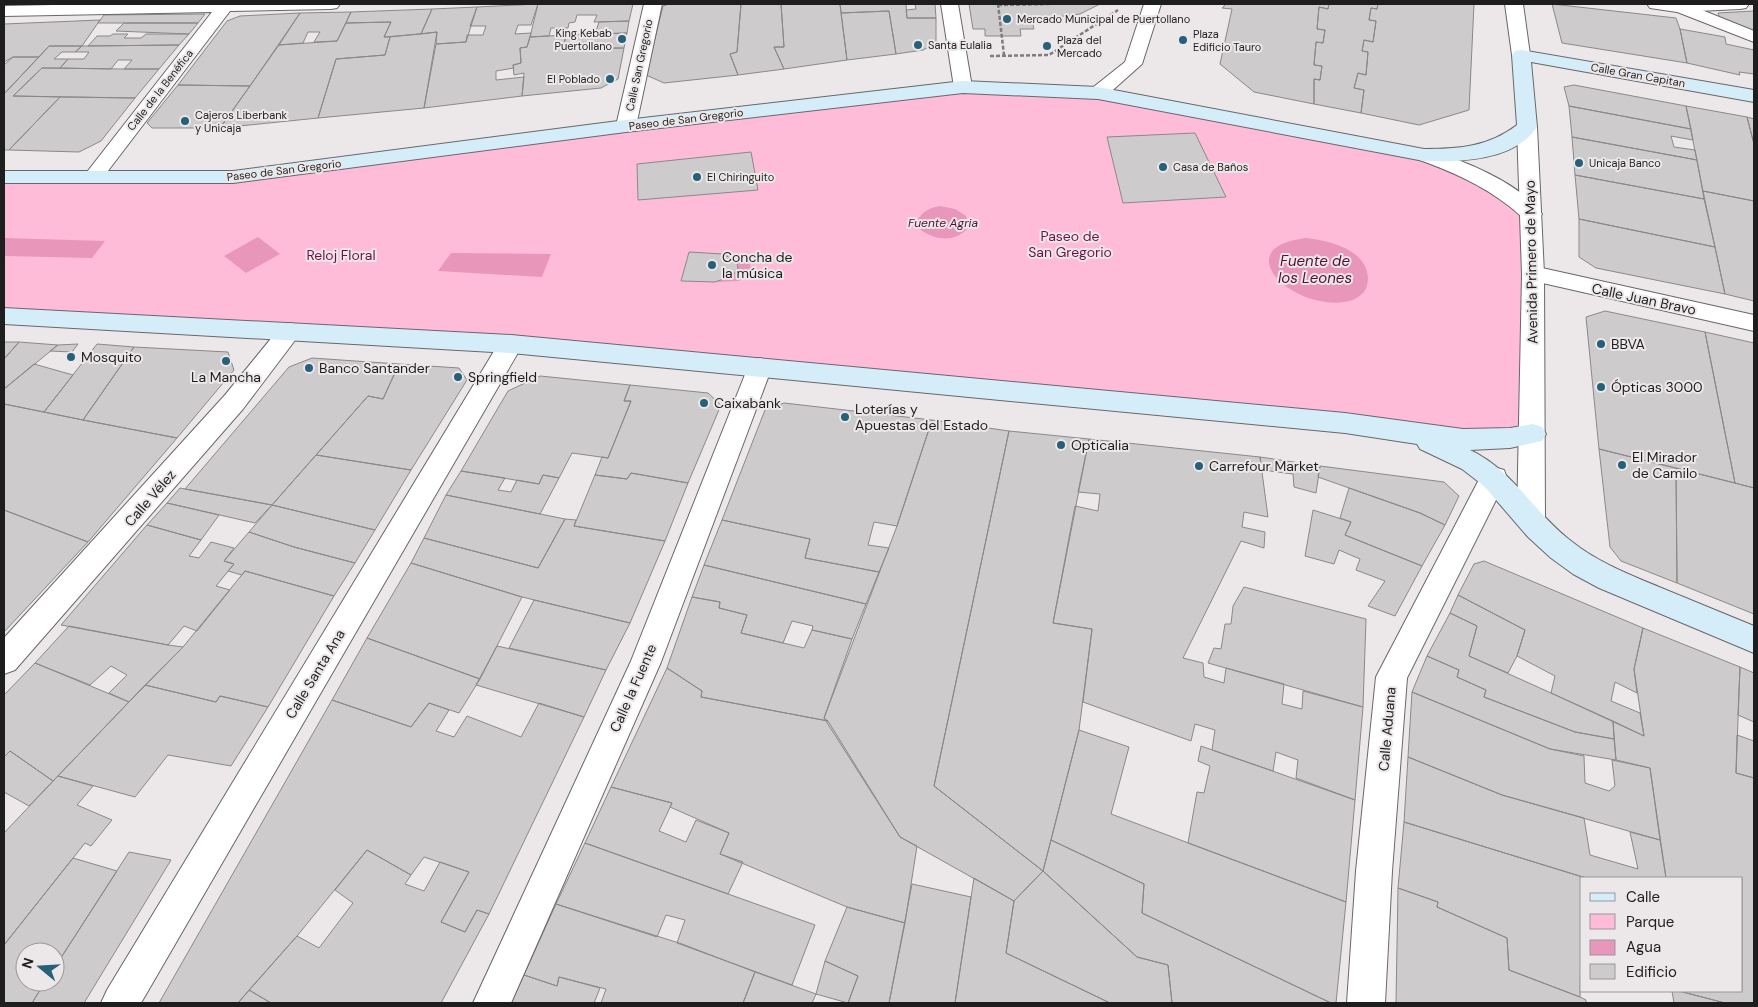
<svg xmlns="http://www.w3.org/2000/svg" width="1758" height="1007" viewBox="0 0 1758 1007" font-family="'DM Sans',sans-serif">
<rect width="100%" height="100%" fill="#ece8ea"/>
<path fill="#ffbcd9" d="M 963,87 L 1098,93 L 1424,155 L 1531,214 L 1522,437 L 290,331 L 4,316 L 4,177 L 233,177 Z"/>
<path fill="#e996bb" d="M 940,206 L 955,209 L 966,216 L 969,226 C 958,243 936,241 921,230 L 918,219 C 924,210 930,208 940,206 Z
M 258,237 L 280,254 L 246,273 L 224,256 Z
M 4,238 L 105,241 L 92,258 L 4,256 Z
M 1306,238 C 1327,240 1367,249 1368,278 C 1368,282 1367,288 1364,292 C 1344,316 1280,296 1270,267 C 1263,246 1291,240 1306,238 Z
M 451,253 L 551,254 L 542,277 L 438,271 Z
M 723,254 L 736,255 L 750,264 L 751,270 L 739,281 L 715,282 L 732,276 L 738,269 L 737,262 Z"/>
<path fill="#cecbcc" stroke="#8b8889" d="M 538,4 L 531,25 L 518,25 L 515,34 L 531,33 L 527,47 L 520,48 L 521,63 L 513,65 L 514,68 L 496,71 L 496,80 L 524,77 L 522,96 L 424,108 L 436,44 L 466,42 L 467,35 L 483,35 L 486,26 L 470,26 L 477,7 Z
M 538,4 L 633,4 L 629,21 L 594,22 L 597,15 L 577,15 L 575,22 L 569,23 L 568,28 L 551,28 L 549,36 L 530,37 Z
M 669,4 L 741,4 L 737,52 L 730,54 L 738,75 L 664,83 L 646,75 L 663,6 Z
M 741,4 L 781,4 L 784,47 L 774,47 L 784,69 L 738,75 L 730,54 L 737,52 Z
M 781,4 L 840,4 L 847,60 L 784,69 L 774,47 L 784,47 Z
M 840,4 L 906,4 L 907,18 L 936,18 L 936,43 L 923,50 L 896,54 L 889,11 L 841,13 Z
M 915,4 L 906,4 L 935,4 L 936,18 L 907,18 L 906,10 L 916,9 Z
M 969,4 L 1100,4 L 1080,14 L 1032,20 L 1034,29 L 1020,29 L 1021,36 L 985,36 L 985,29 L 973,29 Z
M 1226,4 L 1329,4 L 1328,9 L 1319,7 L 1317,29 L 1325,30 L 1323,43 L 1316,42 L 1314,65 L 1322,66 L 1320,80 L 1314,79 L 1314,104 L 1254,92 L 1220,64 L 1232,9 L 1222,8 Z
M 1329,4 L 1378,4 L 1377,9 L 1371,8 L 1369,20 L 1376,21 L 1373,42 L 1364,40 L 1362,51 L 1368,52 L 1366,75 L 1358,73 L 1354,88 L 1364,90 L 1361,113 L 1314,104 L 1314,79 L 1320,80 L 1322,66 L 1314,65 L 1316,42 L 1323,43 L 1325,30 L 1317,29 L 1319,7 L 1328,9 Z
M 1378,4 L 1474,4 L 1469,110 L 1419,125 L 1361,113 L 1364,90 L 1354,88 L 1358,73 L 1366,75 L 1368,52 L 1362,51 L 1364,40 L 1373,42 L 1376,21 L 1369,20 L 1371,8 L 1377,9 Z
M 1552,4 L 1676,18 L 1680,29 L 1687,63 L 1562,43 Z
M 477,7 L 466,42 L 436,44 L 437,32 L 421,34 L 432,9 Z
M 432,9 L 421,34 L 384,37 L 391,22 L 346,23 L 351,12 Z
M 889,11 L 896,54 L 847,60 L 841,13 Z
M 1754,11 L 1754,33 L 1721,21 L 1718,13 Z
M 351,12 L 337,41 L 314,42 L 320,32 L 308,32 L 303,43 L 279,45 L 300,13 Z
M 300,13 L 250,86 L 178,85 L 227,21 L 240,16 Z
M 205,14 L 198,23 L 98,23 L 104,15 Z
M 100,20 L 82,46 L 49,46 L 39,57 L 13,57 L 4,62 L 4,24 Z
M 629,21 L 627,33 L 595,34 L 599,22 Z
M 391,22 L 384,37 L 390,37 L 385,55 L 336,59 L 318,118 L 220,128 L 279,45 L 337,41 L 346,23 Z
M 124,23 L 198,23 L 189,34 L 116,31 Z
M 1680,29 L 1725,37 L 1726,44 L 1754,50 L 1754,74 L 1739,72 L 1740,75 L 1687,63 Z
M 437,32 L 424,108 L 318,118 L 336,59 L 385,55 L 390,37 Z
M 627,33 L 624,48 L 588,48 L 590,43 L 578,42 L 577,48 L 563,49 L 566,35 Z
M 113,34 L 128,34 L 124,38 L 141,38 L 146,34 L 189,34 L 179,45 L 88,46 L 97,36 L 110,36 Z
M 566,35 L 563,49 L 624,48 L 618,79 L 601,88 L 522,96 L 524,73 L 514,75 L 513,65 L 521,63 L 520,48 L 527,47 L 530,37 Z
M 179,45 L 159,69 L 124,69 L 132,60 L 118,60 L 111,69 L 60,68 L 68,59 L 84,59 L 89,52 L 75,52 L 82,46 Z
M 49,46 L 82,46 L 75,52 L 62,52 L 54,59 L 68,59 L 60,68 L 42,68 L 13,96 L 60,97 L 9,150 L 4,150 L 4,94 Z
M 13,57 L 39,57 L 4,94 L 4,65 Z
M 42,68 L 124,69 L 159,69 L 135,98 L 13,96 Z
M 178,85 L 250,86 L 220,128 L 152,128 L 147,123 Z
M 1574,85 L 1686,106 L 1691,129 L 1569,106 L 1564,87 Z
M 60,97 L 135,98 L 101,141 L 79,152 L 9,150 Z
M 1569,106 L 1691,129 L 1693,140 L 1671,136 L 1674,147 L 1695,150 L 1697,160 L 1572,137 Z
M 1686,106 L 1747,117 L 1754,144 L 1754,201 L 1703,191 Z
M 1747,117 L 1754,119 L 1754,144 Z
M 1195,133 L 1226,197 L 1123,203 L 1107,137 Z
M 1572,137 L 1697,160 L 1704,199 L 1575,175 Z
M 751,152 L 758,190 L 638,200 L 637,164 Z
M 1575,175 L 1704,199 L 1715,247 L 1579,219 Z
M 1703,191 L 1754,201 L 1754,301 L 1725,294 Z
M 1579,219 L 1715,247 L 1725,294 L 1596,268 L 1579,257 Z
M 689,252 L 723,254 L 737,262 L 738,269 L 732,276 L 715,282 L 681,281 Z
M 1605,311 L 1705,332 L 1735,483 L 1599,449 L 1586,317 Z
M 1705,332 L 1754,343 L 1754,488 L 1735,483 Z
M 4,342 L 19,342 L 4,359 Z
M 19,342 L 58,345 L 4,389 L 4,359 Z
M 78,344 L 72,352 L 50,351 L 58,345 Z
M 97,344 L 134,347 L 83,420 L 44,412 Z
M 134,347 L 228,352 L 234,370 L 177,438 L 83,420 Z
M 312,358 L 399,364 L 383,399 L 368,396 L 272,505 L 185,489 L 289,367 Z
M 34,364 L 73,375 L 44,412 L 4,404 L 4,389 Z
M 399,364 L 459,368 L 467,380 L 411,470 L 316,455 L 368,396 L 383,399 Z
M 540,376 L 630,385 L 624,401 L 631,401 L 608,458 L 572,453 L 559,478 L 543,475 L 539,484 L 461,471 L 508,391 Z
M 630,385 L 708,393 L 721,405 L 688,483 L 631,473 L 627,479 L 595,475 L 602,457 L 608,458 L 631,401 L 624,401 Z
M 784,403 L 932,420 L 897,526 L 874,522 L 868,545 L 889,548 L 879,572 L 805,558 L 810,539 L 722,520 L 765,410 Z
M 4,404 L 83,420 L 177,438 L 88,542 L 4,510 Z
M 932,420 L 1009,431 L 934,786 L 1043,871 L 1014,901 L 900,837 L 824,718 L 897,526 Z
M 1009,431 L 1089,439 L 1053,623 L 1092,629 L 1079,730 L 1043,871 L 934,786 Z
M 1089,439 L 1260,457 L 1268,517 L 1244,512 L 1242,527 L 1265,532 L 1264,548 L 1241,541 L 1183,658 L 1203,663 L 1204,677 L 1224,683 L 1226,668 L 1284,684 L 1282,704 L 1302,709 L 1303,691 L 1363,707 L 1355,800 L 1296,778 L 1298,760 L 1276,752 L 1273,771 L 1212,750 L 1215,730 L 1195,724 L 1191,741 L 1083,702 L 1092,629 L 1053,623 L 1075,506 L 1098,511 L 1100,494 L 1078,492 Z
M 1599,449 L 1676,468 L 1677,583 L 1621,561 L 1610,547 Z
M 316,455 L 411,470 L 375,530 L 272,505 Z
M 1260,457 L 1320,466 L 1316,493 L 1294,487 L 1293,474 L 1262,470 Z
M 1320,466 L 1444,482 L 1459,496 L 1445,525 L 1420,513 L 1318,477 Z
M 1676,468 L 1754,488 L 1754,614 L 1677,583 Z
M 461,471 L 505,478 L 498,490 L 511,492 L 517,480 L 539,484 L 543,475 L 559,478 L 540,514 L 446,495 Z
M 631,473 L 688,483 L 665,541 L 574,526 L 595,475 L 627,479 Z
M 180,488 L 185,489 L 272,505 L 255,523 L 167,503 Z
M 1349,488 L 1420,513 L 1445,525 L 1422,566 L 1345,535 L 1351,522 L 1340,518 Z
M 446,495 L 540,514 L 565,519 L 538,568 L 424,538 Z
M 167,503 L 219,515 L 201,540 L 147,525 Z
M 272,505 L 375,530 L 355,563 L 294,547 L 249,532 Z
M 4,510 L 88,542 L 4,632 Z
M 1313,510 L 1351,522 L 1345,535 L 1422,566 L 1395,616 L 1368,606 L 1385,581 L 1356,570 L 1360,559 L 1339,550 L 1334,564 L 1305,556 Z
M 565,519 L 576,520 L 574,526 L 665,541 L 630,623 L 522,597 L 411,563 L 424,538 L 538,568 Z
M 722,520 L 810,539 L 805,558 L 879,572 L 866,604 L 704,565 Z
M 147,525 L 201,540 L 189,556 L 199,558 L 211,542 L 234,548 L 224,561 L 234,564 L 216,586 L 230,590 L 197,631 L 184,626 L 168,645 L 61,625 Z
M 249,532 L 294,547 L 355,563 L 334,596 L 245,571 L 242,575 L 228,571 L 234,564 L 224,561 Z
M 1484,561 L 1643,628 L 1634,669 L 1637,693 L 1615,682 L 1611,701 L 1640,713 L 1644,736 L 1551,693 L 1555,676 L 1517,656 L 1525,630 L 1458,595 L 1474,564 Z
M 411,563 L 522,597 L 480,679 L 367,638 Z
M 704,565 L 866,604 L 852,639 L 812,630 L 813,626 L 792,621 L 783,643 L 741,633 L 747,615 L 719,608 L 720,602 L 692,597 Z
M 245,571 L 334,596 L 268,707 L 220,696 L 216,702 L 145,685 L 183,647 Z
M 1244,587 L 1366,619 L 1363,707 L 1208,663 L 1214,648 L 1221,649 L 1225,624 L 1231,624 L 1233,606 Z
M 1458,595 L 1525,630 L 1517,656 L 1508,673 L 1469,656 L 1477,626 L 1450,613 Z
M 692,597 L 720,602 L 719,608 L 747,615 L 741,633 L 804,648 L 812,630 L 852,639 L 824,718 L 828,721 L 701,697 L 702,691 L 667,668 Z
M 534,600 L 630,623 L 606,670 L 509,648 Z
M 1450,613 L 1477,626 L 1469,656 L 1613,721 L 1614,739 L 1575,732 L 1484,697 L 1486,690 L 1457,677 L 1459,670 L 1427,656 Z
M 69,626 L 168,645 L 183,647 L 129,702 L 109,693 L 127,675 L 111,666 L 90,685 L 35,663 Z
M 1643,628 L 1740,667 L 1736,773 L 1754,778 L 1754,1003 L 1725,1003 L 1679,991 L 1742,991 L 1742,878 L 1666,878 L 1650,768 L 1616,760 L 1613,721 L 1644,736 L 1634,669 Z
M 367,638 L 480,679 L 459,713 L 429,703 L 411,727 L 332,700 Z
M 497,646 L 606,670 L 584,717 L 476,685 Z
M 1427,656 L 1459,670 L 1457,677 L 1486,690 L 1484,697 L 1575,732 L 1614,739 L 1616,760 L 1550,749 L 1412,692 Z
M 35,663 L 129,702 L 53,781 L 10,751 L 4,757 L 4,695 Z
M 1740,667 L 1754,673 L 1754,722 L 1738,715 Z
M 667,668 L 702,691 L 701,697 L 828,721 L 900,837 L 917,846 L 905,923 L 847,907 L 720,854 L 729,833 L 670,807 L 672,803 L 611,787 Z
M 145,685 L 216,702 L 220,696 L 268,707 L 231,766 L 168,755 L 135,797 L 58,776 Z
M 1412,692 L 1550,749 L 1584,756 L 1585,783 L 1609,791 L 1615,786 L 1612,760 L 1650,768 L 1660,840 L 1502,795 L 1408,757 Z
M 332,700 L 411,727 L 429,703 L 449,710 L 436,731 L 454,737 L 467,716 L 521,737 L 539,703 L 584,717 L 489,914 L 477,910 L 465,932 L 441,922 L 469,872 L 424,857 L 411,875 L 367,850 L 297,936 L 238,1003 L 159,1003 Z
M 1079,730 L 1129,747 L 1111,814 L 1346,902 L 1336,1003 L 1331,1003 L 1142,913 L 1144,884 L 1051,840 Z
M 1737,735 L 1754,741 L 1754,778 L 1736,773 Z
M 1201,746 L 1355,800 L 1346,902 L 1188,843 L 1197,792 L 1204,793 L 1210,766 L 1198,761 Z
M 10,751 L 53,781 L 29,806 L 4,792 L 4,757 Z
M 1408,757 L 1502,795 L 1584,818 L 1590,855 L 1638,869 L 1630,832 L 1660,840 L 1666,878 L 1586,878 L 1404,822 Z
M 58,776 L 93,786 L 77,805 L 112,820 L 91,846 L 85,843 L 4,945 L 4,833 Z
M 611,787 L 672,803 L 659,831 L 686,842 L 696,820 L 729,833 L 720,854 L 743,862 L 728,894 L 585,843 Z
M 1404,822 L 1586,878 L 1582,878 L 1580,997 L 1509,970 L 1507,938 L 1437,907 L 1438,902 L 1398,888 Z
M 1051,840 L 1144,884 L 1142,913 L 1331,1003 L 1172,1003 L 1168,965 L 1137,957 L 1043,871 Z
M 585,843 L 815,925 L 792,985 L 677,943 L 685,920 L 666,915 L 657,937 L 556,904 Z
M 367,850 L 411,875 L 405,884 L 424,891 L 440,862 L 469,872 L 441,922 L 465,932 L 477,910 L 489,914 L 441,1003 L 271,1003 L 249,990 L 297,936 L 319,948 L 353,903 L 335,890 Z
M 129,852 L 171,860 L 84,1003 L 32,1003 L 45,982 L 55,982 L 55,967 Z
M 73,858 L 117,871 L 55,967 L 55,952 L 25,952 L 25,982 L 45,982 L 32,1003 L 4,1003 L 4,945 Z
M 1043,871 L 1137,957 L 1168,965 L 1172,1003 L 1110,1003 L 1006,953 L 1014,901 Z
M 974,878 L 1014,901 L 1006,953 L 1110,1003 L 955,1003 Z
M 912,884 L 971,897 L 955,1003 L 889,1003 Z
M 1398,888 L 1438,902 L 1437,907 L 1507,938 L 1509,970 L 1580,997 L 1586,1000 L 1586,1003 L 1396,1003 Z
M 556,904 L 682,944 L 755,972 L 743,1003 L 601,1003 L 606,989 L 559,977 L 557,986 L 524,975 Z
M 847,907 L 905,923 L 889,1003 L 848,1003 L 858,976 L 825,961 Z
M 825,961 L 858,976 L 848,1003 L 816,994 Z
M 755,972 L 816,994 L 812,1003 L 743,1003 Z
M 524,975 L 557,986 L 559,977 L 600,988 L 594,1003 L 511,1003 Z
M 249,990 L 271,1003 L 238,1003 Z
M 1672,991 L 1679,991 L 1725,1003 L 1674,1003 Z"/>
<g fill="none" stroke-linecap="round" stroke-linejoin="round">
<g stroke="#6a6768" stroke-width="2">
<path id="pedestrian" d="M 1665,4 L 1687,4 L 1754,31 L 1754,42 L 1667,8 Z
M 290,323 L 298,325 L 302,331 L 243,409 L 15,670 L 4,674 L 4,638 L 225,395 L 282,325 Z
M 511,335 L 520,338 L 523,344 L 141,1003 L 101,1003 L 107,990 L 502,338 Z
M 760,358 L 769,361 L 772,367 L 661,662 L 511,1003 L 473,1003 L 631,661 L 748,367 L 751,361 Z
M 1494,467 L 1504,470 L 1507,478 L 1407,678 L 1392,871 L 1385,1003 L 1347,1003 L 1356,871 L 1376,677 L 1484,470 Z"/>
</g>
<g stroke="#6a6768" stroke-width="2">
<path id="minor" d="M 102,4 L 340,4 L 337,8 L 331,9 L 230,11 L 101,180 L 94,182 L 87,180 L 84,176 L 87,172 L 212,12 L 4,16 L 4,6 Z
M 644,4 L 662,4 L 636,126 L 633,130 L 619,130 L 616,126 Z
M 941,4 L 958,4 L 972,87 L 970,91 L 956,91 L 954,87 Z
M 1144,4 L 1161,4 L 1142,64 L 1105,97 L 1091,97 L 1089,93 L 1091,89 L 1125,62 Z
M 1647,4 L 1749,4 L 1746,8 L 1740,9 L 1677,12 L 1650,8 Z
M 1424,149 C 1459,158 1521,183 1542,214 L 1539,219 C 1524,223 1520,214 1509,206 C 1481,184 1450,171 1417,159 L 1414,155 L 1417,151 Z
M 1533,266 L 1754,315 L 1754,331 L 1525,279 L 1522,274 L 1525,269 Z"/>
</g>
<g stroke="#6a6768" stroke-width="2">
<path id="tertiary" d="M 1505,4 L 1523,4 L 1530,55 L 1527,59 L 1515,59 L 1512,55 Z
M 1527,121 L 1534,123 L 1537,127 L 1544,274 L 1545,520 L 1541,528 L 1531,531 L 1521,528 L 1517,520 L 1522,274 L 1517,127 L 1520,123 Z"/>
</g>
<g stroke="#6a6768" stroke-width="2">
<path id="secondary" d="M 1521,50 L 1754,90 L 1754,102 L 1531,62 L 1537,127 C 1514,161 1460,162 1424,161 L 1098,99 L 963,93 L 626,132 L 233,183 L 4,183 L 4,171 L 233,171 L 626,120 L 963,81 L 1098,87 L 1424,149 C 1459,149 1488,147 1517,125 L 1512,55 L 1515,51 Z
M 4,308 L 511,335 L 1345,413 L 1463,429 L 1510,428 L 1533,424 L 1542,427 L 1546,434 L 1542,441 L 1510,448 L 1470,450 C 1513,470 1534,513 1571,541 C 1597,562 1628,574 1659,587 C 1691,600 1722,613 1754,626 L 1754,653 L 1599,588 L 1573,574 L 1551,558 L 1528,537 L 1484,486 L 1462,469 L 1420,449 L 1417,444 L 1345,433 L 511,353 L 4,324 Z"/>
</g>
<path stroke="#7f7c7d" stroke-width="2.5" stroke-dasharray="4 2" stroke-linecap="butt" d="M 998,4 L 1004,55
M 998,5 L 1049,4
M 990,56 L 1049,55 L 1118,10"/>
<use href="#pedestrian" fill="#fff" fill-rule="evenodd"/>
<use href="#minor" fill="#fff" fill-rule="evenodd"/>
<use href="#tertiary" fill="#fff" fill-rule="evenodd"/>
<use href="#secondary" fill="#d4edf8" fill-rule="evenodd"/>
</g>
<g fill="#266079" stroke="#ece8ea" stroke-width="2">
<circle cx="1007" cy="19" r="5"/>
<circle cx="622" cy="39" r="5"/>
<circle cx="1183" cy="40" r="5"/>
<circle cx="918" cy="45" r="5"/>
<circle cx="1047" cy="46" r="5"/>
<circle cx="610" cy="79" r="5"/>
<circle cx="185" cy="121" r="5"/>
<circle cx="1579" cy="163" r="5"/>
<circle cx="1163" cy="167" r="5"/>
<circle cx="697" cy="177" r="5"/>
<circle cx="712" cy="265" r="5"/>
<circle cx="1601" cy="344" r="5"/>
<circle cx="71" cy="357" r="5"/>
<circle cx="226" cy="361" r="5"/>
<circle cx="309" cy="368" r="5"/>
<circle cx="458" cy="377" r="5"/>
<circle cx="1601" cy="387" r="5"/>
<circle cx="704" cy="403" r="5"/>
<circle cx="845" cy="417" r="5"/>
<circle cx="1061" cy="445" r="5"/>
<circle cx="1622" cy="465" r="5"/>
<circle cx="1199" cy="466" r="5"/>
</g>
<g text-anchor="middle" stroke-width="4" stroke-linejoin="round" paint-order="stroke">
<g font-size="11" fill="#1f1e1e" stroke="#ece8ea" text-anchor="start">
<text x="1017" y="23">Mercado Municipal de Puertollano</text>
<text x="612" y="37" text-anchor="end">King Kebab<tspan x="612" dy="13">Puertollano</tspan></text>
<text x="1193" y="38">Plaza<tspan x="1193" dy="13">Edificio Tauro</tspan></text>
<text x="1057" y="44">Plaza del<tspan x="1057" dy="13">Mercado</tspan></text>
<text x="928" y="49">Santa Eulalia</text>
<text x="600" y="83" text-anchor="end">El Poblado</text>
<text x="195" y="119">Cajeros Liberbank<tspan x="195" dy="13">y Unicaja</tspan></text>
<text x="1589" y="167">Unicaja Banco</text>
<text x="1173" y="171">Casa de Baños</text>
<text x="707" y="181">El Chiringuito</text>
</g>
<g font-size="11" fill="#1f1e1e" stroke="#ece8ea">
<text transform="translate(639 65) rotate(-78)" y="4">Calle San Gregorio</text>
<text transform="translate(1638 75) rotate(10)" y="4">Calle Gran Capitan</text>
<text transform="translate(160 90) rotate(-52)" y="4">Calle de la Benéfica</text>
<text transform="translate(686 119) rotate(-7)" y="4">Paseo de San Gregorio</text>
<text transform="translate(284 170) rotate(-7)" y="4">Paseo de San Gregorio</text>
</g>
<g font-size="12" font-style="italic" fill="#570e37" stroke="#ece8ea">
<text x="943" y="227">Fuente Agria</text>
</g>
<g font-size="14" fill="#711048" stroke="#ece8ea">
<text x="1070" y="241">Paseo de<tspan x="1070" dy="16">San Gregorio</tspan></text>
<text x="341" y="260">Reloj Floral</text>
</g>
<g font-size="14" fill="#1f1e1e" stroke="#ece8ea" text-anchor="start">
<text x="722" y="262">Concha de<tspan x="722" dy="16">la música</tspan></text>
<text x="1611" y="349">BBVA</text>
<text x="81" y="362">Mosquito</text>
<text x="319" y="373">Banco Santander</text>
<text x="226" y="382" text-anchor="middle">La Mancha</text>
<text x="468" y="382">Springfield</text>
<text x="1611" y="392">Ópticas 3000</text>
<text x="714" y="408">Caixabank</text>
<text x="855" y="414">Loterías y<tspan x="855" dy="16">Apuestas del Estado</tspan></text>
<text x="1071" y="450">Opticalia</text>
<text x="1632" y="462">El Mirador<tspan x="1632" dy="16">de Camilo</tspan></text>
<text x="1209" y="471">Carrefour Market</text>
</g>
<g font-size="14" fill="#1f1e1e" stroke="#ece8ea">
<text transform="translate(1531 262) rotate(-91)" y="5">Avenida Primero de Mayo</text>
<text transform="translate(1644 299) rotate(12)" y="5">Calle Juan Bravo</text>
<text transform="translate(150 498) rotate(-49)" y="5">Calle Vélez</text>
<text transform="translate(315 674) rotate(-59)" y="5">Calle Santa Ana</text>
<text transform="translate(633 688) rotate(-66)" y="5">Calle la Fuente</text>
<text transform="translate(1387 729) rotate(-85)" y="5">Calle Aduana</text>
</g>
<g font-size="15" font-style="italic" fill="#570e37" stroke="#ece8ea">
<text x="1315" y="266">Fuente de<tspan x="1315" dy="17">los Leones</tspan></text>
</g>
</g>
<rect width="1758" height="1007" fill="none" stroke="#1f1e1e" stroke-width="10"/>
<rect x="1580" y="877" width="162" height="115" fill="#ece8ea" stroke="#9a9798"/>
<rect x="1590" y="893" width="25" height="8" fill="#d4edf8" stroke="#9a9798"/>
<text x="1626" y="902" font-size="15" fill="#1f1e1e">Calle</text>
<rect x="1590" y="914" width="25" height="15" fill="#ffbcd9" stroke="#9a9798"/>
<text x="1626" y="927" font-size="15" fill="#1f1e1e">Parque</text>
<rect x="1590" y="940" width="25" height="15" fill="#e996bb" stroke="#9a9798"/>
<text x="1626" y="952" font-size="15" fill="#1f1e1e">Agua</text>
<rect x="1590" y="964" width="25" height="15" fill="#cecbcc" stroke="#9a9798"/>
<text x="1626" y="977" font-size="15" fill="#1f1e1e">Edificio</text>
<g transform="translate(40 967) rotate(288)"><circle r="24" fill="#ece8ea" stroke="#9a9798"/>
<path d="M0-4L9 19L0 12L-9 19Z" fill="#266079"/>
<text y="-8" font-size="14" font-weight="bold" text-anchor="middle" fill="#1f1e1e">N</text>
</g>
</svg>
